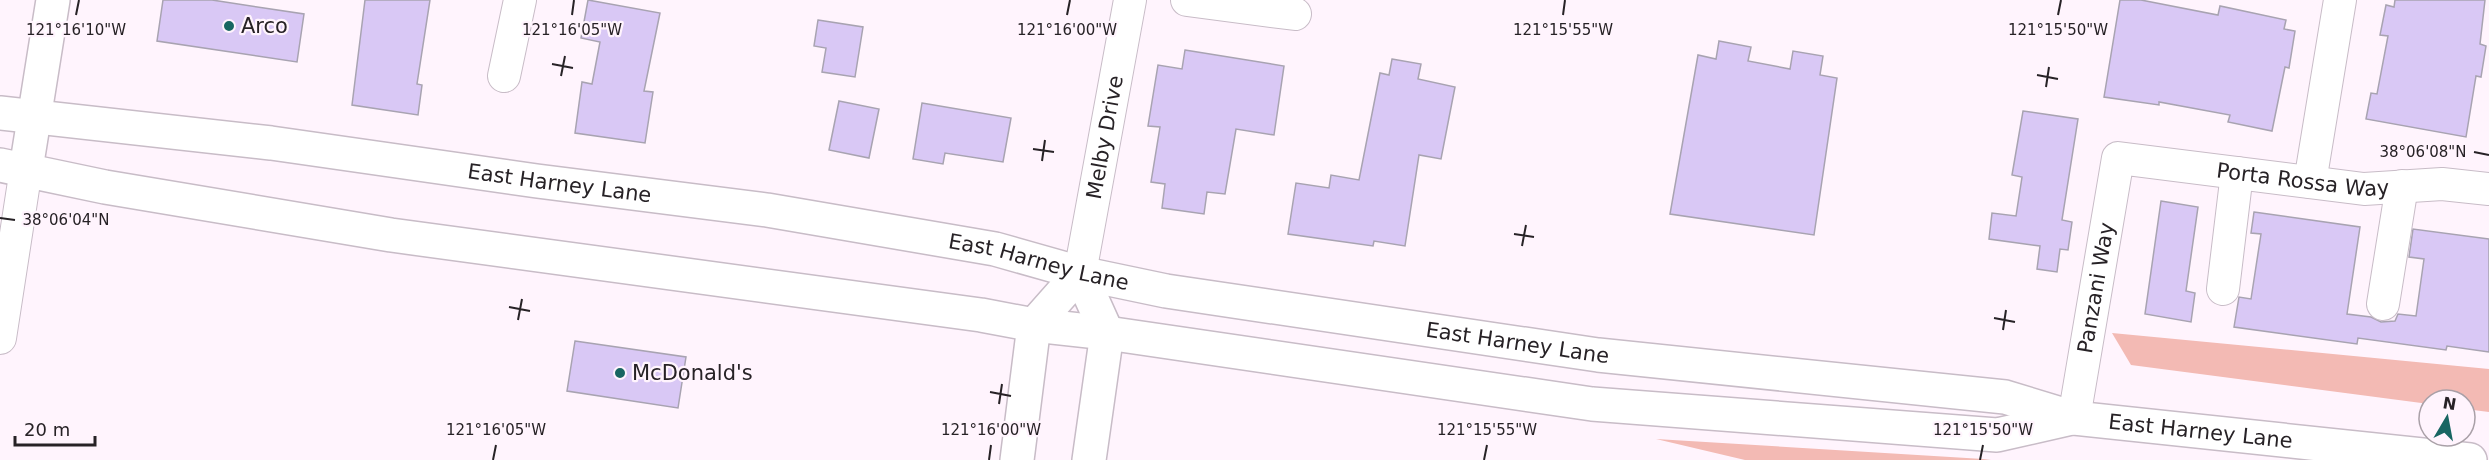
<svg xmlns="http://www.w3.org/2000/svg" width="2489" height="460" viewBox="0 0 2489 460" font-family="'DejaVu Sans',sans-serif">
<rect width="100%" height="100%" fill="#fff4fd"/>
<path fill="#f3bab4" d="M 2112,333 L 2489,369 L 2489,412 L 2465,409 L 2465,400 L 2429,400 L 2429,404 L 2131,365 Z
M 1656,439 L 1983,459 L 1991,460 L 1745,460 Z"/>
<path fill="#d9c8f5" stroke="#a8a3b1" stroke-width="1.5" d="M 163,0 L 212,0 L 304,14 L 297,62 L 157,41 Z
M 365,0 L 430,0 L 417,84 L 422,85 L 418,115 L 352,105 Z
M 588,0 L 660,13 L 644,91 L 653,92 L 645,143 L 575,133 L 582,82 L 592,84 L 600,42 L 581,38 Z
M 2120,0 L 2141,0 L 2218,15 L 2220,6 L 2286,20 L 2284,29 L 2295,31 L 2289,68 L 2285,67 L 2272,131 L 2228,122 L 2230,115 L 2159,102 L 2159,105 L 2104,97 Z
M 2395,0 L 2485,0 L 2480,44 L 2486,46 L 2481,77 L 2476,76 L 2466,137 L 2366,119 L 2371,93 L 2377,94 L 2388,36 L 2380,35 L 2386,5 L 2394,7 Z
M 818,20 L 863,27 L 855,77 L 822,72 L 826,48 L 814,46 Z
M 1719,41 L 1751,47 L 1748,61 L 1790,69 L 1793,51 L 1823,56 L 1820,75 L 1837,78 L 1814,235 L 1670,214 L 1698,55 L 1716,59 Z
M 1185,50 L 1284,66 L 1274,135 L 1236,129 L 1225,194 L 1207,192 L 1204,214 L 1162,208 L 1165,184 L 1151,182 L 1160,127 L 1148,126 L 1158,65 L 1182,69 Z
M 1392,59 L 1421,64 L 1418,79 L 1455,87 L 1441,159 L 1419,155 L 1405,246 L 1374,241 L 1373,246 L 1288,234 L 1296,183 L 1329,188 L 1331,175 L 1359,180 L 1380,73 L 1389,75 Z
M 839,101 L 879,109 L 869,158 L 829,150 Z
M 922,103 L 1011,118 L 1003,162 L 945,153 L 943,164 L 913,159 Z
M 2023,111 L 2078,119 L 2062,220 L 2072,222 L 2068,250 L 2060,249 L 2057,272 L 2037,269 L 2040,246 L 1989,239 L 1992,213 L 2016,216 L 2022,177 L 2012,175 Z
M 2161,201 L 2198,207 L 2186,291 L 2195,293 L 2191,322 L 2145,314 Z
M 2254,212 L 2360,227 L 2347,314 L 2371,317 L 2381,322 L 2395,321 L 2398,314 L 2416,316 L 2424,259 L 2409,257 L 2413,229 L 2489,239 L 2489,352 L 2447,346 L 2446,350 L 2358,338 L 2357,344 L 2234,327 L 2239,297 L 2251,299 L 2261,234 L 2251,233 Z
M 575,341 L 686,357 L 678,408 L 567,391 Z"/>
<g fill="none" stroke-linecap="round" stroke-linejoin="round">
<g stroke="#c8bcc7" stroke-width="34">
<g id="minor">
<path d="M 1187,0 L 1295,14"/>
<path d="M 504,76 L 520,0"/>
<path d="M 2310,182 L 2340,0"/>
<path id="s1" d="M 1080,273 L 1130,0"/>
<path d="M 2223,289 L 2237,173"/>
<path d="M 2383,304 L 2402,186"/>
<path d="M 0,338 L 26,169"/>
<path id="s2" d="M 2074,418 L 2118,158 L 2364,189 L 2442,184 L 2489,189"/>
</g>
</g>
<g stroke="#c8bcc7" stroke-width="36">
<path id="tertiary" d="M 26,169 L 53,0
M 1017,460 L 1034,325 L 1080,273 L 1107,333 L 1089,460"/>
</g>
<g stroke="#c8bcc7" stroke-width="36">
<g id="secondary">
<path id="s3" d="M 0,113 L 271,143 L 537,181 L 767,210 L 995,249 L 1080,273 L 1166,291 L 1598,355 L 2005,397 L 2074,418 L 2470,460"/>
<path d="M 0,165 L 105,187 L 391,235 L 981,315 L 1034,325 L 1107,333 L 1592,404 L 1997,435 L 2072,418"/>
</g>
</g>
<use href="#minor" stroke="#fff" stroke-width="32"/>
<use href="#tertiary" stroke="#fff" stroke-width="33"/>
<use href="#secondary" stroke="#fff" stroke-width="33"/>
</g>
<path fill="none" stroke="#272226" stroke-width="2" d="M 76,15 L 79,0M 572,15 L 574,0M 1067,15 L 1070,0M 1563,15 L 1565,0M 2058,15 L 2061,0M 552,64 L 573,68M 2037,75 L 2058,79M 561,76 L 565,56M 2046,87 L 2049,67M 1033,149 L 1054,152M 2474,152 L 2489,155M 1042,161 L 1045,140M 0,218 L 15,220M 1514,234 L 1534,237M 1522,246 L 1526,225M 509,307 L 530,311M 1994,318 L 2015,322M 518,320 L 522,299M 2003,330 L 2006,310M 990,392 L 1011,396M 999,404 L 1002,384M 493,460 L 496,445M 989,460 L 991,445M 1484,460 L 1487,445M 1980,460 L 1983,445"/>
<g fill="#186662" stroke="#fff4fd" stroke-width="2">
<circle cx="229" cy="26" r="6"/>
<circle cx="620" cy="373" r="6"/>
</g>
<g text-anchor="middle" stroke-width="4.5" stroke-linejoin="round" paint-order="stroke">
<g font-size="21" fill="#272226" stroke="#fff4fd" text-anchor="start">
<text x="241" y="33">Arco</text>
<text x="632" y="380">McDonald's</text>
</g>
<g font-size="21" fill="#272226" stroke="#fff4fd">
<text dy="7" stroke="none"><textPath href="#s1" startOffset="138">Melby Drive</textPath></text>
<text dy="7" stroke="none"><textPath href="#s2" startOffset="450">Porta Rossa Way</textPath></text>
<text dy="7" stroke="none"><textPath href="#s3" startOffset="564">East Harney Lane</textPath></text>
<text dy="7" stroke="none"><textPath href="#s3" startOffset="1050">East Harney Lane</textPath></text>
<text dy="7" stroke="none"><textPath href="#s2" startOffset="132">Panzani Way</textPath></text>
<text dy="7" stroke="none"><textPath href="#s3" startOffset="1536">East Harney Lane</textPath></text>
<text dy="7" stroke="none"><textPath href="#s3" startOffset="2226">East Harney Lane</textPath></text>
</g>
</g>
<g font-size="15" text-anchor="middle" fill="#272226" stroke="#fff4fd" stroke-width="4.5" stroke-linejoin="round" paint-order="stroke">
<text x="76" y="35">121°16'10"W</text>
<text x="572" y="35">121°16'05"W</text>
<text x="1067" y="35">121°16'00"W</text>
<text x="1563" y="35">121°15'55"W</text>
<text x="2058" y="35">121°15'50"W</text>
<text x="2423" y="157">38°06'08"N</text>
<text x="66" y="225">38°06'04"N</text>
<text x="496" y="435">121°16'05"W</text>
<text x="991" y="435">121°16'00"W</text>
<text x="1487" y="435">121°15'55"W</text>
<text x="1983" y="435">121°15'50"W</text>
</g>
<g transform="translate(2447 418) rotate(10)"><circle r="28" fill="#fff4fd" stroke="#a9a0a7" stroke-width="1.5"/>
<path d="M0-4.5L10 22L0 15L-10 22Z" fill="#186662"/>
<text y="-9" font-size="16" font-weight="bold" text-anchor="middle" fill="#272226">N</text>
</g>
<path d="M15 436v9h80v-9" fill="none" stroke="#272226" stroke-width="3"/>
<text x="24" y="436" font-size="18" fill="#272226" stroke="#fff4fd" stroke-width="4.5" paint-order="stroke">20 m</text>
</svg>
